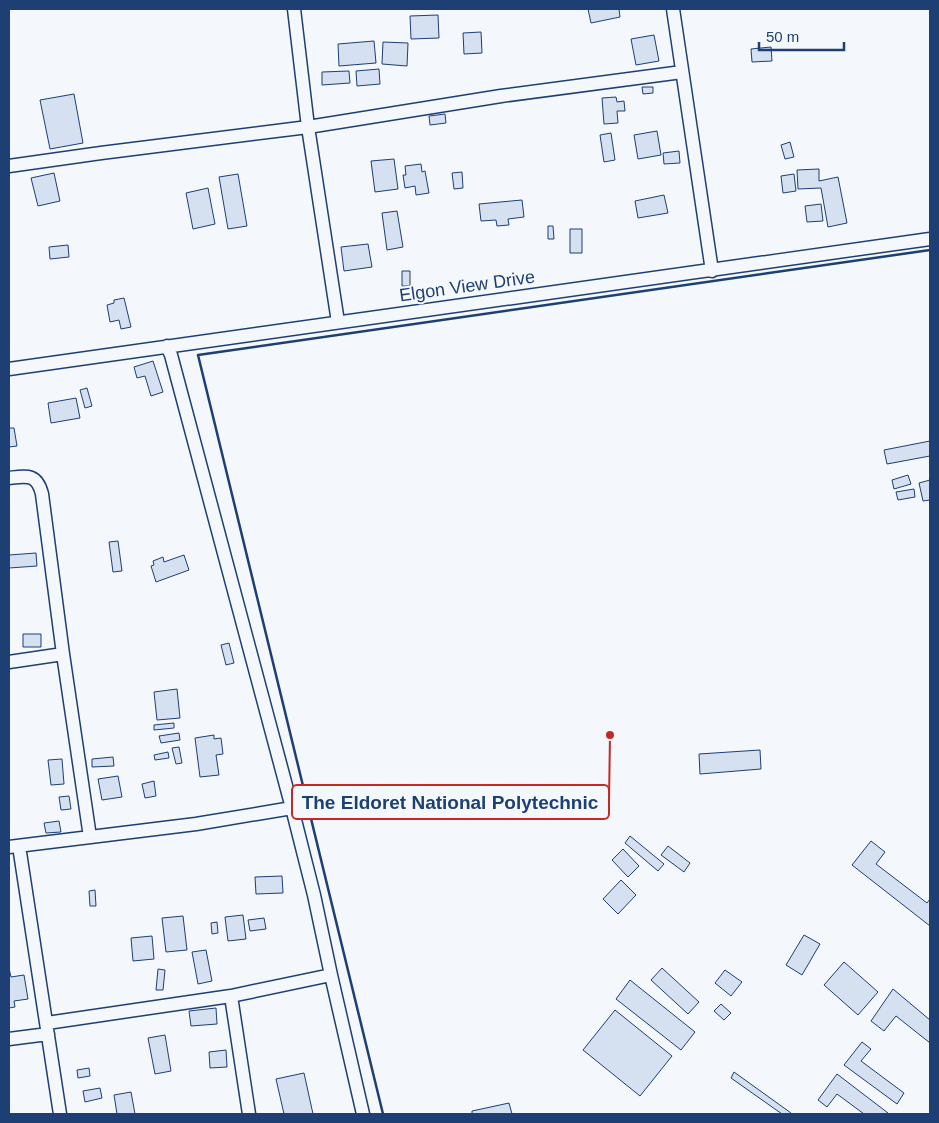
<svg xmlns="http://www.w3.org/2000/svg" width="939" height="1123" viewBox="0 0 939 1123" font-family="Arial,sans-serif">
<rect width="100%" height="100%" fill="#f4f7fb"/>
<path fill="#d5e0f0" stroke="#1d3f73" d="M 588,9 L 619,9 L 620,17 L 591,23 Z
M 438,15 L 439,38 L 411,39 L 410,16 Z
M 481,32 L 482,53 L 464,54 L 463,33 Z
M 654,35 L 659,61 L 636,65 L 631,39 Z
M 374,41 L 376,63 L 339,66 L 338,44 Z
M 383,42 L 408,43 L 407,66 L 382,64 Z
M 771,47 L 772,61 L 752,62 L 751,49 Z
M 379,69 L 380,84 L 357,86 L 356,71 Z
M 349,71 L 350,83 L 322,85 L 322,72 Z
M 642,87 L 653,87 L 653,93 L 643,94 Z
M 74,94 L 83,143 L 50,149 L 40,100 Z
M 616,97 L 617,102 L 624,101 L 625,111 L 617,111 L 618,123 L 604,124 L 602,98 Z
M 445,114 L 446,123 L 430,125 L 429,116 Z
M 657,131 L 661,155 L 638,159 L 634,135 Z
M 611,133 L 615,160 L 604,162 L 600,135 Z
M 790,142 L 794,157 L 785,159 L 781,145 Z
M 679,151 L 680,163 L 664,164 L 663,153 Z
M 394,159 L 398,189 L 375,192 L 371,161 Z
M 421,164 L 422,172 L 425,171 L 429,193 L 416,195 L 415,186 L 405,188 L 403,175 L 406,175 L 405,166 Z
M 819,169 L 819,181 L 838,177 L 847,223 L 828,227 L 821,188 L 798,189 L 797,170 Z
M 462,172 L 463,188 L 454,189 L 452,173 Z
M 54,173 L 60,201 L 38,206 L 31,178 Z
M 238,174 L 247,226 L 228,229 L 219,177 Z
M 794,174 L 796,191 L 783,193 L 781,176 Z
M 208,188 L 215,224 L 193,229 L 186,193 Z
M 664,195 L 668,213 L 638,218 L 635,201 Z
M 522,200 L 524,217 L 508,219 L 509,225 L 497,226 L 496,220 L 481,221 L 479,204 Z
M 821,204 L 823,221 L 807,222 L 805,206 Z
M 397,211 L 403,247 L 387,250 L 382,213 Z
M 548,226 L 553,226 L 554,239 L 548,239 Z
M 570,229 L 582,229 L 582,253 L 570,253 Z
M 368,244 L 372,267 L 344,271 L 341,247 Z
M 68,245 L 69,257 L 50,259 L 49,247 Z
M 402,271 L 410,271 L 410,286 L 402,286 Z
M 124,298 L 131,327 L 121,329 L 119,320 L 110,322 L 107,305 L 114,303 L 114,300 Z
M 153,361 L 163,392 L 151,396 L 145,376 L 137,378 L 134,367 Z
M 87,388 L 92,406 L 85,408 L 80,390 Z
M 76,398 L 80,418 L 51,423 L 48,403 Z
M 9,428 L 14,428 L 17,446 L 9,447 Z
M 930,441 L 930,456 L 887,464 L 884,450 Z
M 908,475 L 911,484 L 894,489 L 892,480 Z
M 930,480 L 930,500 L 923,501 L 919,483 Z
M 914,489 L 915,497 L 898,500 L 896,492 Z
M 118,541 L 122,571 L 113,572 L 109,542 Z
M 36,553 L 37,566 L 9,568 L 9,555 Z
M 184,555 L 189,570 L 156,582 L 151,566 L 154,565 L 153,561 L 163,557 L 164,562 Z
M 23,634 L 41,634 L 41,647 L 23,647 Z
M 229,643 L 234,663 L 226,665 L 221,645 Z
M 177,689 L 180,718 L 157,720 L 154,692 Z
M 174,723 L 174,728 L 154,730 L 154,725 Z
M 179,733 L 180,740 L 161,743 L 159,736 Z
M 214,735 L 214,739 L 221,738 L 223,754 L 216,755 L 219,775 L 200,777 L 195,738 Z
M 179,747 L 182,763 L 176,764 L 172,748 Z
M 760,750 L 761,769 L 700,774 L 699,754 Z
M 168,752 L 169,758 L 155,760 L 154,755 Z
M 113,757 L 114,766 L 92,767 L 92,759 Z
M 62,759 L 64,784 L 51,785 L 48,760 Z
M 118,776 L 122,797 L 102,800 L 98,779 Z
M 154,781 L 156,796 L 145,798 L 142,784 Z
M 69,796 L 71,809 L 61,810 L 59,797 Z
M 59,821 L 61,832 L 46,833 L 44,823 Z
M 630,836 L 664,864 L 658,871 L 625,843 Z
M 871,841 L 885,852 L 876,864 L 927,903 L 930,899 L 930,926 L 852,865 Z
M 668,846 L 690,863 L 684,872 L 661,855 Z
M 623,849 L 639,866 L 628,877 L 612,860 Z
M 282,876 L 283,893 L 256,894 L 255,877 Z
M 621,880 L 636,895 L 618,914 L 603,899 Z
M 95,890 L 96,906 L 90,906 L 89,891 Z
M 243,915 L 246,939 L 228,941 L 225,917 Z
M 183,916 L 187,950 L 166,952 L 162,918 Z
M 264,918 L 266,929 L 250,931 L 248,920 Z
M 217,922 L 218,933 L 212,934 L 211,923 Z
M 804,935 L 820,944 L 802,975 L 786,965 Z
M 152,936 L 154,959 L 133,961 L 131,938 Z
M 206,950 L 212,981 L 198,984 L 192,952 Z
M 844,962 L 878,992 L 858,1015 L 824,985 Z
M 9,968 L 11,977 L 24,975 L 28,999 L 14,1001 L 15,1007 L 9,1008 Z
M 662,968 L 699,1002 L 688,1014 L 651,980 Z
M 158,969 L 165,970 L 163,990 L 156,990 Z
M 725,970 L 742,982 L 731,996 L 715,983 Z
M 630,980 L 695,1032 L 681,1050 L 616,999 Z
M 893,989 L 930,1020 L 930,1043 L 896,1016 L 884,1031 L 871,1021 Z
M 721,1004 L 731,1013 L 724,1020 L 714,1011 Z
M 216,1008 L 217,1024 L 191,1026 L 189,1011 Z
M 615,1010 L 672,1056 L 640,1096 L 583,1050 Z
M 165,1035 L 171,1071 L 155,1074 L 148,1038 Z
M 862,1042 L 871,1049 L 861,1061 L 904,1093 L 897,1104 L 844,1065 Z
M 226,1050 L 227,1067 L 210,1068 L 209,1052 Z
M 89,1068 L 90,1076 L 78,1078 L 77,1070 Z
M 734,1072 L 791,1113 L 790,1114 L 782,1114 L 731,1078 Z
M 304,1073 L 313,1114 L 284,1114 L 276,1079 Z
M 837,1074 L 888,1113 L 887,1114 L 864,1114 L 837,1094 L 827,1107 L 818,1100 Z
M 100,1088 L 102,1098 L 85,1102 L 83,1091 Z
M 131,1092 L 135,1114 L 117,1114 L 114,1095 Z
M 509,1103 L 512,1114 L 472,1114 L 472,1111 Z"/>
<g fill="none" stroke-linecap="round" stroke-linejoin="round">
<g stroke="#1d3f73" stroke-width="15">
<path id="minor" d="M 294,9 L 308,127 L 338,322
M 673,9 L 712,271
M 9,166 L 101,153 L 308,127 L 501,96 L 682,72
M 167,346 L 171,355 L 292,808 L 314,895 L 331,975 L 363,1114
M 9,369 L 930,239
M 9,478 C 26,476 37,473 42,494 L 63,654 L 90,837
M 9,662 L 63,654
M 19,846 L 60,1114
M 9,847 L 196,824 L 292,808
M 231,996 L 249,1114
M 47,1023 L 231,996 L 331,975
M 9,1039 L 48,1034"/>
</g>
<use href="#minor" stroke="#f4f7fb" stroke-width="12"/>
<path stroke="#1d3f73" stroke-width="2.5" d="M 383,1114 L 198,355 L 930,250"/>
</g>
<g text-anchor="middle" stroke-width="4" stroke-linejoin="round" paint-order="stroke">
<g font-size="18" fill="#1d3f73" stroke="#f4f7fb">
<text transform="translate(467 286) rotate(-8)" y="6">Elgon View Drive</text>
</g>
</g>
<path fill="none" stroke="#c62828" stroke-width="2" d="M610 735L609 802"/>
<circle fill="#c62828" stroke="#f4f7fb" stroke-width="2" cx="610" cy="735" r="5"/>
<rect fill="#f4f7fb" stroke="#c62828" stroke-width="2" x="292" y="785" width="317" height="34" rx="5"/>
<g font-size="19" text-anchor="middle" font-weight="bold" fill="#1d3f73">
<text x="450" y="809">The Eldoret National Polytechnic</text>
</g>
<rect width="939" height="1123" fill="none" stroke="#1d3f73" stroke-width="20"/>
<path d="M759 42v8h85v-8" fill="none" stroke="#1d3f73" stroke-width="2.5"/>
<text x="766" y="42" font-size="15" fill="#1d3f73" stroke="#f4f7fb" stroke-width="4" paint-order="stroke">50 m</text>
</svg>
